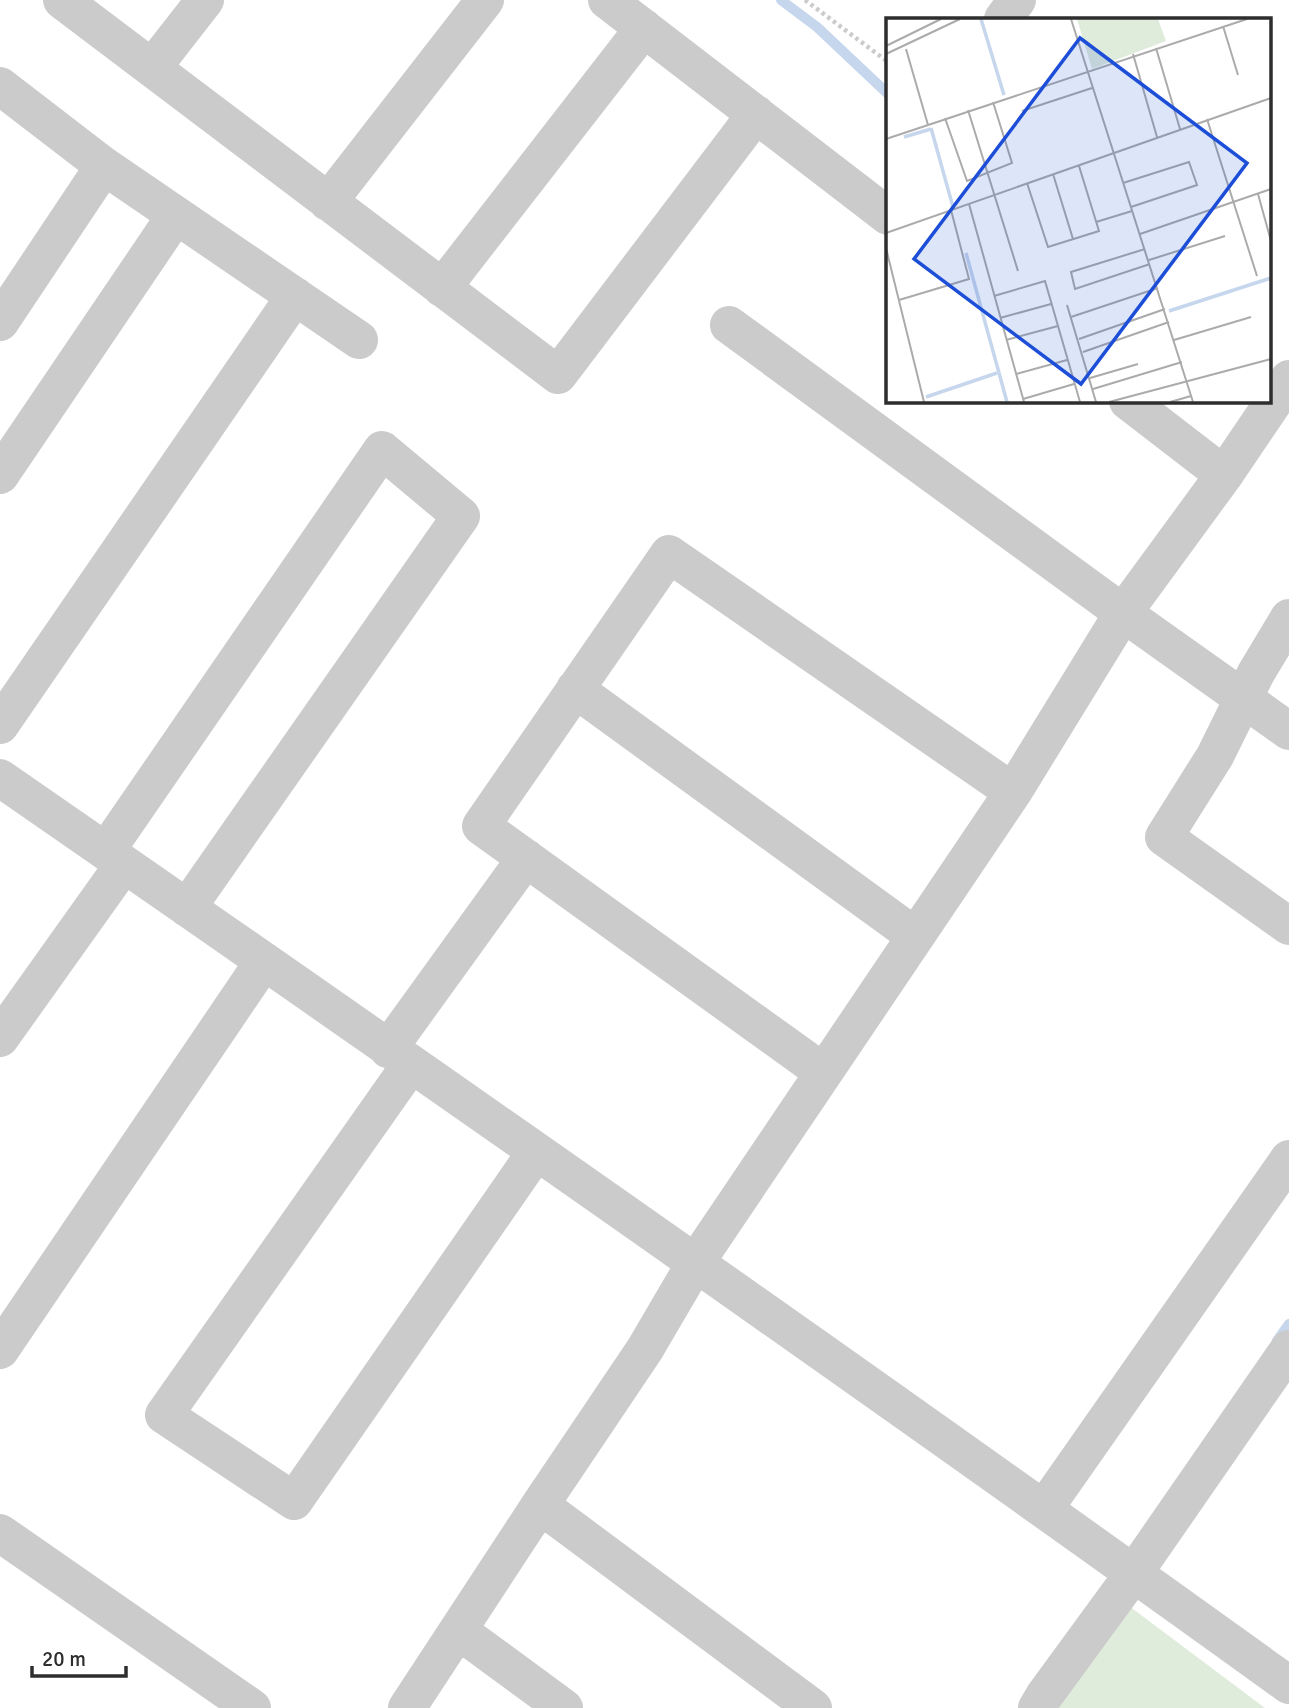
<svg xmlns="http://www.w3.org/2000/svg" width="1289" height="1708" viewBox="0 0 1289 1708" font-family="Signika,sans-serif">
<rect width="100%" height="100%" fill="#fff"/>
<path fill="#e0ecdb" d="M 1117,1597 L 1265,1708 L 1047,1708 Z"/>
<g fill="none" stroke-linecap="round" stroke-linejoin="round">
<path stroke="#c6d6ed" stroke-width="10" d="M 781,0 L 817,27 L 888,94
M 1277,1341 L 1289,1324"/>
<path stroke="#cbcbcb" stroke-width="4.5" stroke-dasharray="3.5 3.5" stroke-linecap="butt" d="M 805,0 L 888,62"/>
<path stroke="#cbcbcb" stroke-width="38" d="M 62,0 L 558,375 L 756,114
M 607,0 L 888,216
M 1003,19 L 1017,0
M 152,68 L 205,0
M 0,86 L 104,166 L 359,340
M 328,202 L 485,0
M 442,288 L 644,28
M 0,322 L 104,166
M 729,325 L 1123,613 L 1289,731
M 1128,401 L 1224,475
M 0,475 L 176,215
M 1289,618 L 1256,673 L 1215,756 L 1164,837 L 1289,926
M 575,689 L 915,936
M 0,725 L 295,296
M 0,778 C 432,1077 863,1378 1289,1685
M 106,851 L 382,450 L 461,516 L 187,908
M 0,1038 L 124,864
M 388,1049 L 526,858
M 411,1064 L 164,1415 L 294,1501 L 536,1152
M 823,1072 L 481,826 L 669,554 L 1013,792
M 0,1350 L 264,961
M 540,1505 L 813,1708
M 1044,1509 L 1289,1159
M 0,1533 L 252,1708
M 459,1631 L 564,1708
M 407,1708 L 540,1505 L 645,1349 L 696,1262 L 1013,792 L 1123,613 L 1224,475 L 1289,379
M 1037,1708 L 1044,1696 L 1134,1573 L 1289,1349"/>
</g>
<g transform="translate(886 18)">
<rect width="385" height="385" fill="#fff"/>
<path d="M 191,1 L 272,1 L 280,23 L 206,51 Z" fill="#e0ecdb"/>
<path fill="none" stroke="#c6d6ed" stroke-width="3.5" d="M 95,1 L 118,77M 45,110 L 67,189M 18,119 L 45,111M 80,235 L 121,384M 283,293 L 385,260M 40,379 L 111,355"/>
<path fill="none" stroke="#ababab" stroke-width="2" d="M 185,1 L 307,384M 337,8 L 352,57M 0,28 L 55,1M 270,30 L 294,111M 20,31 L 42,107M 0,36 L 74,1M 247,36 L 271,119M 82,92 L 132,253M 136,93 L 206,70M 59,100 L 81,163 L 126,145 L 107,84M 321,101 L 371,258M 0,121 L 361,1M 167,156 L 187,221M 141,165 L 162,229 L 213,213 L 193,148M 237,165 L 303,144 L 311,167 L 245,189M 372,176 L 385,223M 83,186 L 138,384M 210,204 L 246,193M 0,215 L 385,80M 254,216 L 385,171M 0,230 L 38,384M 259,231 L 185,254 L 189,271 L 264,246M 263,242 L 339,218M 108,278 L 159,263 L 194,384M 13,282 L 83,261 L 65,192M 181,287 L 210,384M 185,299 L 272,270M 114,300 L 165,286M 193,321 L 279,291M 120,322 L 172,308M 288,322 L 365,299M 197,334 L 283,304M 130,356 L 181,342M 204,360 L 252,346M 207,371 L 296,344M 137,381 L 188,366M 223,384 L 385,341M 284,384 L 305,378"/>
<path fill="#1d4ed8" fill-opacity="0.15" stroke="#1d4ed8" stroke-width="3.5" d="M 194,20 L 361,145 L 195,366 L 28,241 Z"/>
<rect width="385" height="385" fill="none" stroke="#2e2e2e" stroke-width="3.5"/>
</g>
<path d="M32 1666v10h94v-10" fill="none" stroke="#2e2e2e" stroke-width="3.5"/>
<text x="42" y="1666" font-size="21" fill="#2e2e2e" stroke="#ffffff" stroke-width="5" paint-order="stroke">20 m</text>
</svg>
